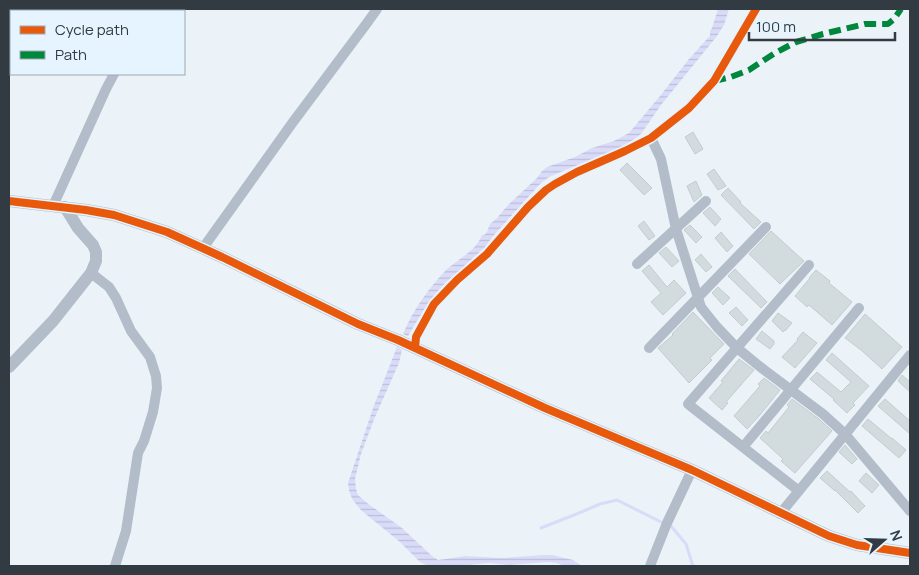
<svg xmlns="http://www.w3.org/2000/svg" width="919" height="575" viewBox="0 0 919 575" font-family="Manrope,sans-serif">
<defs>
<pattern id="water-rules" width="6" height="5" patternUnits="userSpaceOnUse" patternTransform="scale(1.25)"><rect width="6" height="5" fill="#dadbf8"/><path d="M0 2.5h6" fill="none" stroke="#bcbdd6"/></pattern>
</defs>
<rect width="100%" height="100%" fill="#ebf3f8"/>
<path fill="url(#water-rules)" d="M 718,9 L 729,9 L 724,25 L 717,36 L 661,105 L 641,134 L 633,140 L 620,147 L 549,177 L 540,184 L 494,235 L 484,248 L 444,284 L 429,301 L 408,336 L 403,334 C 413,310 428,289 446,270 C 458,259 476,251 482,235 L 484,235 L 487,232 L 490,224 L 497,218 L 509,204 L 537,178 L 542,171 L 547,167 L 575,157 L 592,148 L 614,141 L 629,133 L 660,96 L 689,59 L 707,39 L 710,36 L 710,31 L 712,28 Z
M 397,347 L 402,350 L 399,363 L 375,417 L 361,454 L 355,479 L 356,489 L 358,495 L 367,503 L 402,528 L 431,555 L 438,560 L 446,559 L 465,556 L 502,558 L 543,555 L 552,555 L 573,560 L 582,566 L 564,566 L 557,563 L 549,562 L 509,565 L 489,563 L 458,566 L 426,565 L 420,562 L 400,542 L 362,511 C 353,501 349,496 348,483 L 373,408 Z"/>
<g fill="none" stroke-linecap="round" stroke-linejoin="round">
<path stroke="#dadbf8" stroke-width="3" d="M 671,526 L 686,544 L 693,566
M 541,528 L 579,513 L 600,504 L 617,500 L 663,523"/>
</g>
<path fill="#d2dcdf" stroke="#c3cdd0" d="M 693,132 L 703,149 L 695,154 L 685,137 Z
M 627,163 L 652,188 L 644,195 L 620,170 Z
M 714,169 L 726,186 L 718,190 L 707,174 Z
M 696,181 L 702,195 L 694,202 L 687,186 Z
M 728,188 L 741,202 L 740,203 L 761,222 L 754,229 L 722,196 L 721,195 Z
M 710,207 L 721,219 L 715,226 L 703,213 Z
M 644,221 L 655,236 L 649,240 L 638,226 Z
M 690,225 L 702,237 L 696,243 L 684,230 Z
M 771,231 L 804,261 L 780,284 L 749,254 Z
M 721,232 L 733,246 L 727,252 L 715,238 Z
M 666,247 L 679,261 L 672,267 L 659,253 Z
M 701,254 L 712,267 L 706,272 L 695,260 Z
M 649,265 L 667,287 L 674,280 L 686,293 L 663,315 L 651,302 L 661,293 L 642,271 Z
M 735,269 L 767,302 L 761,308 L 728,276 Z
M 816,270 L 830,281 L 829,283 L 852,302 L 832,325 L 809,305 L 807,307 L 795,296 L 810,278 L 809,278 Z
M 718,287 L 730,298 L 723,305 L 712,293 Z
M 736,307 L 748,320 L 742,326 L 729,313 Z
M 693,312 L 724,344 L 710,358 L 712,360 L 689,383 L 658,348 L 673,335 L 672,334 Z
M 778,313 L 792,323 L 785,331 L 785,330 L 783,332 L 772,321 Z
M 865,314 L 902,347 L 882,369 L 861,350 L 845,338 Z
M 762,331 L 774,341 L 774,344 L 770,349 L 756,339 Z
M 803,332 L 817,343 L 795,368 L 782,357 L 798,340 L 797,339 Z
M 832,353 L 869,386 L 853,403 L 855,405 L 847,413 L 833,400 L 834,399 L 810,379 L 817,372 L 841,392 L 851,382 L 826,360 Z
M 739,359 L 754,370 L 726,402 L 728,403 L 722,410 L 709,398 L 723,382 L 721,381 Z
M 902,375 L 910,382 L 910,392 L 898,381 Z
M 764,378 L 780,390 L 760,415 L 747,429 L 734,416 L 760,386 L 758,384 Z
M 792,399 L 819,419 L 832,431 L 795,473 L 781,461 L 783,459 L 760,438 L 766,431 L 768,433 L 789,407 L 787,405 Z
M 885,399 L 910,421 L 910,434 L 878,406 Z
M 868,419 L 892,439 L 892,438 L 906,450 L 899,458 L 862,426 Z
M 845,445 L 857,459 L 852,464 L 839,452 Z
M 827,471 L 850,492 L 851,491 L 865,506 L 858,513 L 835,490 L 835,491 L 820,478 Z
M 866,473 L 879,485 L 872,493 L 859,481 Z"/>
<g fill="none" stroke-linecap="round" stroke-linejoin="round">
<path stroke="#b3bcc9" stroke-width="10" d="M 147,11 L 148,9
M 651,138 L 661,159 L 676,229 L 701,307 L 717,327 L 737,348 L 763,369 L 823,414 L 845,434 L 910,511
M 53,206 L 106,89 L 114,74
M 203,248 L 293,122 L 367,23 L 377,9
M 637,264 L 706,201
M 91,273 L 109,287 L 116,298 L 131,331 L 150,357 L 156,376 L 157,388 L 153,412 L 144,441 L 138,453 L 126,531 L 115,566
M 415,348 L 416,337 L 434,304 L 457,280 L 487,254 L 528,207 L 546,190 L 555,184 L 577,172 L 625,151 L 651,138 L 689,108 L 714,81 L 756,9
M 649,348 L 766,227
M 743,447 L 859,308
M 799,491 L 688,404 L 809,265
M 780,514 L 910,355
M 650,566 L 667,523 L 692,470"/>
<path stroke="#b3bcc9" stroke-width="12" d="M 9,201 L 86,210 L 114,215 L 167,232 L 222,257 L 358,324 L 398,340 L 545,408 L 692,470 L 829,536 L 857,545 L 910,553
M 9,367 L 53,321 L 91,273 L 96,261 L 96,252 L 93,245 L 78,228 L 65,207"/>
<path stroke="#00873e" stroke-width="6" stroke-dasharray="12 6" stroke-linecap="butt" d="M 714,81 L 731,77 L 749,70 L 775,53 L 796,42 L 823,34 L 865,24 L 888,24 L 894,19 L 901,9"/>
<g stroke="#e5f4fe" stroke-width="11">
<path id="cycleway" d="M 9,201 L 86,210 L 114,215 L 167,232 L 222,257 L 358,324 L 398,340 L 545,408 L 692,470 L 829,536 L 857,545 L 910,553
M 415,348 L 416,337 L 434,304 L 457,280 L 487,254 L 528,207 L 546,190 L 555,184 L 577,172 L 625,151 L 651,138 L 689,108 L 714,81 L 756,9"/>
</g>
<use href="#cycleway" stroke="#e8590c" stroke-width="8"/>
</g>
<rect width="919" height="575" fill="none" stroke="#313b41" stroke-width="20"/>
<rect x="10" y="10" width="175" height="65" fill="#e5f4fe" stroke="#9daab2"/>
<rect x="20" y="26" width="25" height="8" fill="#e8590c" stroke="#9daab2"/>
<text x="55" y="35" font-size="15" fill="#313b41">Cycle path</text>
<rect x="20" y="51" width="25" height="8" fill="#00873e" stroke="#9daab2"/>
<text x="55" y="60" font-size="15" fill="#313b41">Path</text>
<g transform="translate(884 540) rotate(70)" stroke="#e5f4fe" stroke-width="4" paint-order="stroke">
<path d="M0-4L9 19L0 12L-9 19Z" fill="#313b41"/>
<text y="-8" font-size="14" font-weight="bold" text-anchor="middle" fill="#313b41">N</text>
</g>
<path d="M749 32v8h146v-8" fill="none" stroke="#313b41" stroke-width="2.5"/>
<text x="756" y="32" font-size="15" fill="#313b41" stroke="#e5f4fe" stroke-width="4" paint-order="stroke">100 m</text>
</svg>
